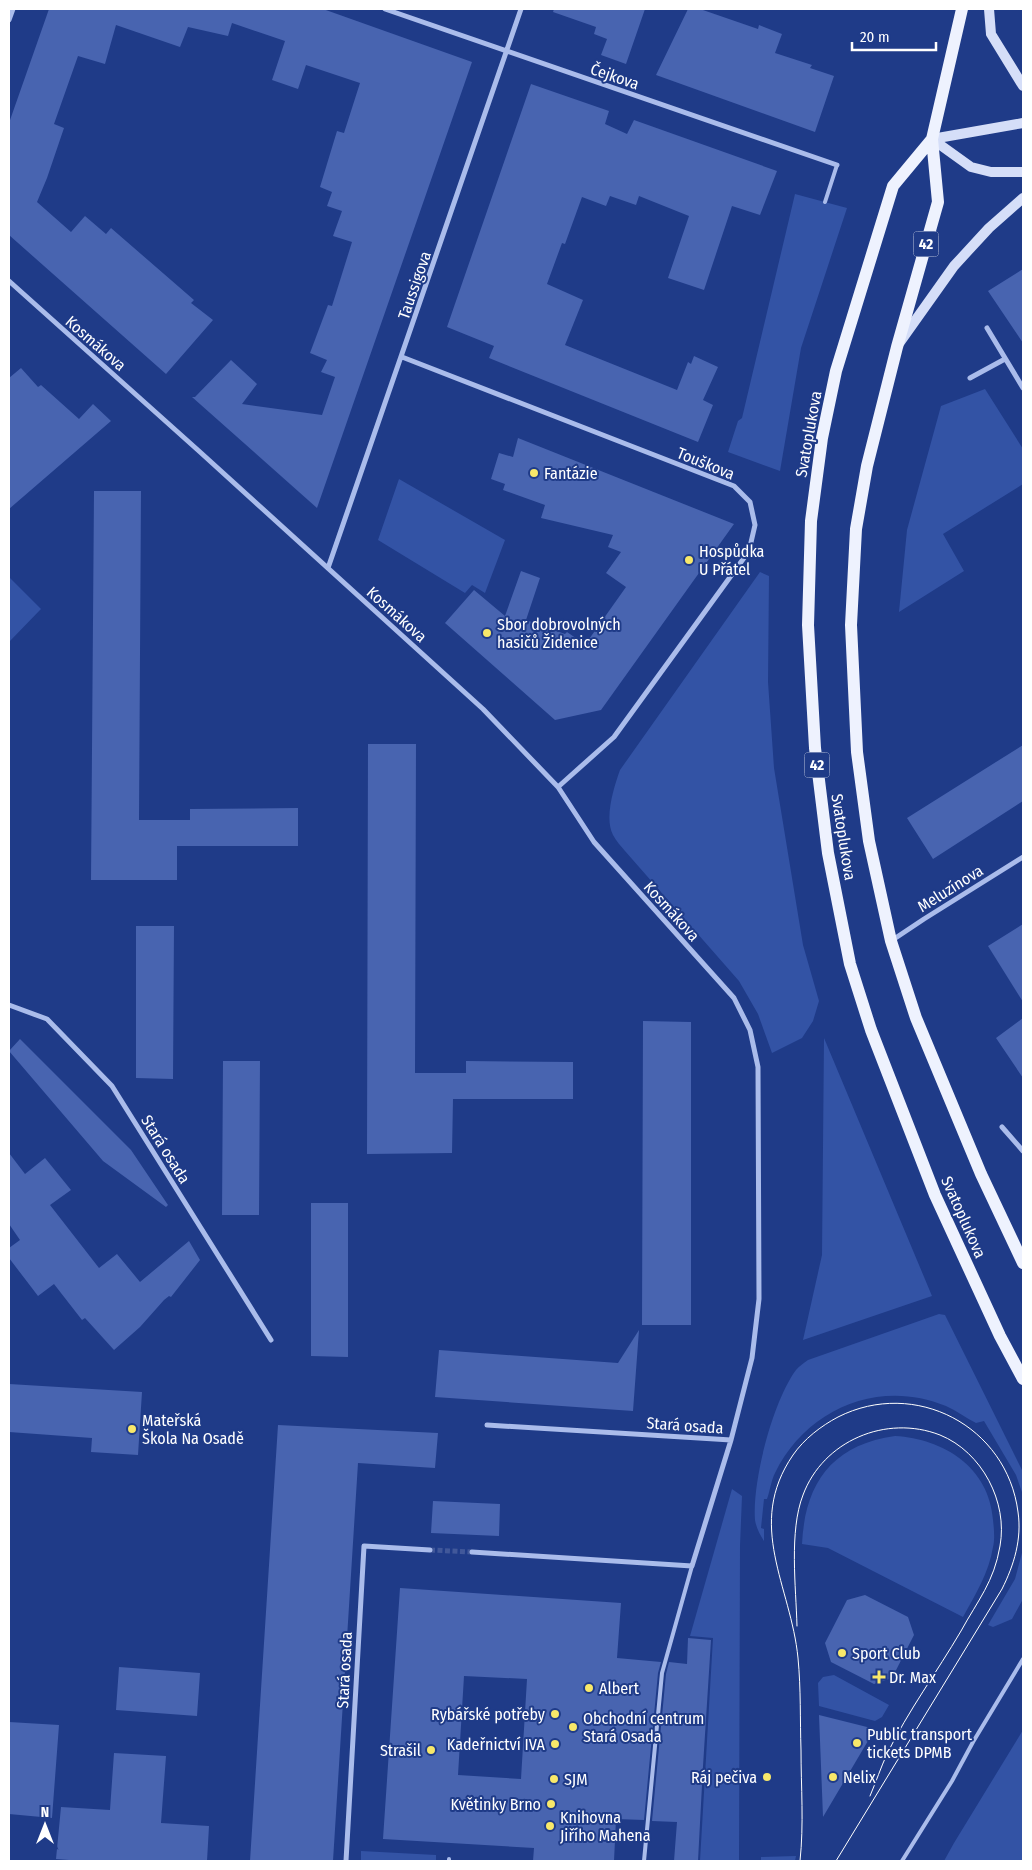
<svg xmlns="http://www.w3.org/2000/svg" width="1032" height="1870" viewBox="0 0 1032 1870" font-family="'Fira Sans Condensed',sans-serif">
<rect width="100%" height="100%" fill="#1f3b88"/>
<path fill="#3353a5" d="M 795,194 L 847,208 L 801,348 L 780,471 L 728,452 L 738,421 L 742,418 Z
M 985,389 L 1023,449 L 1023,484 L 943,534 L 964,571 L 899,612 L 907,530 L 941,406 Z
M 399,479 L 505,540 L 485,593 L 472,585 L 465,593 L 378,540 Z
M 760,572 L 769,576 L 768,682 L 774,768 L 803,945 L 819,1001 L 813,1021 L 802,1038 L 772,1053 L 758,1014 L 739,981 L 625,851 C 621,846 616,841 613,835 C 604,818 614,787 620,770 Z
M 10,578 L 41,609 L 9,642 L 9,579 Z
M 824,1038 L 932,1296 L 803,1340 L 822,1255 Z
M 939,1314 L 945,1315 L 1023,1472 L 1023,1495 L 1016,1475 L 984,1421 L 976,1423 C 966,1418 957,1411 946,1406 C 879,1378 806,1409 775,1473 C 771,1481 770,1491 767,1499 L 764,1499 L 761,1528 L 764,1529 L 764,1541 C 760,1535 756,1527 755,1520 C 752,1481 773,1401 796,1370 C 799,1366 804,1363 808,1360 Z
M 895,1436 C 944,1439 989,1467 993,1520 C 994,1529 995,1539 993,1547 C 989,1573 975,1595 963,1617 L 828,1548 L 802,1544 C 805,1483 832,1445 895,1436 Z
M 732,1489 L 742,1496 L 740,1546 L 739,1861 L 700,1861 L 713,1638 L 690,1636 Z
M 1023,1549 L 1023,1599 L 1012,1619 L 993,1627 L 988,1625 L 1015,1579 Z
M 834,1675 L 889,1705 L 882,1717 L 875,1721 L 819,1706 L 818,1683 L 823,1677 Z
M 1023,1730 L 1023,1861 L 944,1861 L 954,1843 Z
M 361,1851 L 436,1855 L 436,1861 L 361,1861 Z
M 796,1856 L 795,1861 L 761,1861 L 761,1857 Z"/>
<path fill="#4864b0" fill-rule="evenodd" d="M 49,9 L 323,9 L 472,62 L 317,508 L 192,397 L 195,397 L 231,360 L 257,384 L 242,404 L 322,415 L 335,377 L 321,372 L 327,360 L 310,353 L 328,305 L 332,306 L 352,242 L 333,236 L 342,211 L 327,206 L 332,192 L 320,187 L 337,131 L 344,133 L 360,83 L 306,65 L 298,89 L 272,80 L 285,41 L 232,23 L 228,36 L 188,27 L 180,47 L 116,25 L 105,64 L 78,56 L 54,124 L 64,128 L 47,178 L 37,202 L 71,232 L 85,216 L 106,234 L 111,228 L 194,300 L 191,303 L 213,320 L 166,374 L 9,235 L 9,123 Z
M 554,9 L 645,9 L 626,64 L 601,55 L 607,39 L 594,34 L 596,27 L 553,12 Z
M 688,9 L 700,9 L 758,29 L 759,25 L 782,34 L 775,53 L 812,65 L 810,68 L 834,76 L 815,132 L 656,75 Z
M 531,84 L 609,111 L 605,124 L 627,134 L 634,120 L 777,171 L 760,215 L 732,206 L 704,290 L 668,278 L 689,216 L 639,196 L 636,205 L 610,196 L 606,206 L 582,197 L 565,244 L 562,243 L 547,284 L 583,300 L 565,345 L 677,390 L 688,362 L 691,364 L 694,356 L 718,367 L 703,400 L 713,405 L 698,442 L 489,358 L 494,346 L 447,327 Z
M 1023,269 L 1023,343 L 988,291 Z
M 21,368 L 38,387 L 41,385 L 79,419 L 93,404 L 111,421 L 9,509 L 9,378 Z
M 518,438 L 734,524 L 601,710 L 555,720 L 445,623 L 474,590 L 505,616 L 521,571 L 540,578 L 526,620 L 565,634 L 567,632 L 580,641 L 582,638 L 587,642 L 626,587 L 606,573 L 621,552 L 608,547 L 613,535 L 541,518 L 545,505 L 503,490 L 505,484 L 491,479 L 499,453 L 513,457 Z
M 94,491 L 141,491 L 139,820 L 190,820 L 190,809 L 298,808 L 298,846 L 177,846 L 177,880 L 91,880 Z
M 368,744 L 416,744 L 415,1073 L 466,1073 L 466,1061 L 573,1062 L 573,1099 L 453,1099 L 452,1153 L 367,1154 Z
M 1023,745 L 1023,801 L 933,859 L 907,818 Z
M 1023,924 L 1023,1002 L 988,946 Z
M 136,926 L 174,926 L 173,1079 L 136,1078 Z
M 1023,1018 L 1023,1078 L 996,1038 Z
M 643,1021 L 691,1022 L 691,1325 L 642,1325 Z
M 20,1039 L 131,1150 L 168,1205 L 166,1207 L 103,1161 L 9,1051 Z
M 223,1061 L 260,1061 L 259,1215 L 222,1215 Z
M 9,1153 L 25,1174 L 45,1158 L 71,1190 L 50,1205 L 99,1268 L 117,1254 L 140,1282 L 189,1241 L 200,1260 L 171,1297 L 169,1296 L 164,1300 L 140,1327 L 114,1350 L 85,1318 L 82,1320 L 54,1284 L 38,1296 L 9,1258 L 9,1248 L 20,1240 L 9,1224 Z
M 311,1203 L 348,1203 L 348,1357 L 311,1356 Z
M 639,1330 L 633,1411 L 435,1397 L 439,1350 L 618,1363 Z
M 9,1384 L 142,1392 L 138,1455 L 91,1452 L 92,1438 L 9,1432 Z
M 278,1425 L 438,1433 L 435,1468 L 358,1463 L 333,1861 L 250,1861 Z
M 433,1501 L 500,1504 L 499,1536 L 431,1533 Z
M 400,1588 L 621,1603 L 617,1658 L 661,1662 L 658,1673 L 644,1820 L 616,1819 L 614,1861 L 533,1861 L 534,1848 L 383,1839 ZM 464,1676 L 527,1679 L 521,1779 L 458,1775 Z
M 865,1595 L 908,1617 L 914,1635 L 892,1678 L 874,1684 L 831,1662 L 825,1643 L 847,1600 Z
M 688,1638 L 711,1640 L 703,1766 L 698,1861 L 674,1861 L 677,1822 L 652,1821 L 666,1674 L 669,1662 L 687,1664 Z
M 119,1667 L 200,1673 L 197,1716 L 116,1710 Z
M 819,1715 L 875,1729 L 823,1817 Z
M 9,1722 L 59,1725 L 52,1818 L 9,1814 Z
M 114,1753 L 166,1756 L 161,1823 L 209,1826 L 207,1861 L 82,1861 L 56,1859 L 61,1807 L 110,1810 Z"/>
<g fill="none" stroke-linecap="round" stroke-linejoin="round">
<path stroke="#41589a" stroke-width="5" stroke-dasharray="5 2.5" stroke-linecap="butt" d="M 430,1550 L 472,1552"/>
<path stroke="#aabceb" stroke-width="4" d="M 825,202 L 837,165
M 449,1861 L 449,1859
M 644,1861 L 662,1673 L 692,1566
M 902,1861 L 952,1781 L 973,1742 L 1023,1659"/>
<path stroke="#aabceb" stroke-width="5" d="M 385,9 L 837,165
M 9,20 L 13,9
M 9,281 L 200,452 L 483,709 L 558,787 L 594,842 L 734,998 L 750,1030 L 758,1067 L 759,1299 L 752,1358 L 731,1440 L 692,1566 L 472,1552
M 987,328 L 1023,388
M 402,357 L 734,486 L 750,502 L 755,525 L 749,551 L 614,737 L 558,787
M 970,378 L 1005,359
M 328,568 L 521,9
M 891,941 L 924,919 L 1023,857
M 9,1005 L 47,1019 L 112,1086 L 271,1340
M 1002,1127 L 1023,1151
M 487,1425 L 731,1440
M 346,1861 L 364,1546 L 430,1550"/>
<path stroke="#d5def8" stroke-width="10" d="M 989,9 L 991,34 L 1023,86
M 932,139 L 971,167 L 991,172 L 1023,172
M 932,139 L 1023,123
M 900,342 L 954,266 L 989,228 L 1023,198"/>
<path stroke="#eef2fe" stroke-width="12" d="M 962,9 L 932,139 L 938,202 L 897,347 L 867,466 L 856,529 L 851,625 L 857,752 L 869,841 L 891,941 L 916,1018 L 981,1174 L 1023,1263
M 932,139 L 893,186 L 836,371 L 822,438 L 811,521 L 808,625 L 815,748 L 828,853 L 850,964 L 871,1030 L 935,1195 L 1000,1336 L 1023,1379"/>
<path stroke="#fff" stroke-width="1" d="M 797,1626 C 796,1587 789,1531 803,1495 C 823,1441 886,1414 940,1435 C 982,1452 1008,1502 1000,1546 C 994,1582 978,1600 961,1631 C 937,1672 908,1711 887,1754 C 881,1767 876,1782 870,1796
M 800,1861 C 804,1824 801,1787 801,1750 C 800,1720 801,1689 798,1658 C 791,1586 745,1525 793,1455 C 804,1439 821,1426 838,1417 C 915,1378 1007,1426 1018,1512 C 1022,1539 1014,1565 1002,1589 L 836,1861"/>
</g>
<g fill="#f8e86a" stroke="#1f3b88" stroke-width="2">
<circle cx="534" cy="473" r="5"/>
<circle cx="689" cy="560" r="5"/>
<circle cx="487" cy="633" r="5"/>
<circle cx="132" cy="1429" r="5"/>
<circle cx="842" cy="1653" r="5"/>
<path d="M876.5 1669.5h5v5h5v5h-5v5h-5v-5h-5v-5h5z"/>
<circle cx="589" cy="1688" r="5"/>
<circle cx="555" cy="1714" r="5"/>
<circle cx="573" cy="1727" r="5"/>
<circle cx="857" cy="1743" r="5"/>
<circle cx="555" cy="1744" r="5"/>
<circle cx="431" cy="1750" r="5"/>
<circle cx="767" cy="1777" r="5"/>
<circle cx="833" cy="1777" r="5"/>
<circle cx="554" cy="1779" r="5"/>
<circle cx="551" cy="1804" r="5"/>
<circle cx="550" cy="1826" r="5"/>
</g>
<g text-anchor="middle" stroke-width="4" stroke-linejoin="round" paint-order="stroke">
<g fill="#1f3b88" stroke="#bcc4db" stroke-width="1">
<rect x="913.5" y="231.5" width="25" height="25" rx="4"/>
<rect x="804.5" y="752.5" width="25" height="25" rx="4"/>
</g>
<g font-size="15" font-weight="bold" fill="#fff">
<text x="926" y="249">42</text>
<text x="817" y="770">42</text>
</g>
<g font-size="16" fill="#fff" stroke="#1f3b88">
<text transform="translate(615 76) rotate(19)" y="6">Čejkova</text>
<text transform="translate(414 285) rotate(-71)" y="6">Taussigova</text>
<text transform="translate(96 343) rotate(41)" y="6">Kosmákova</text>
<text transform="translate(808 434) rotate(-80)" y="6">Svatoplukova</text>
<text transform="translate(706 463) rotate(22)" y="6">Touškova</text>
<text transform="translate(397 614) rotate(42)" y="6">Kosmákova</text>
<text transform="translate(844 837) rotate(81)" y="6">Svatoplukova</text>
<text transform="translate(950 888) rotate(-32)" y="6">Meluzínova</text>
<text transform="translate(672 911) rotate(48)" y="6">Kosmákova</text>
<text transform="translate(166 1149) rotate(58)" y="6">Stará osada</text>
<text transform="translate(964 1217) rotate(66)" y="6">Svatoplukova</text>
<text transform="translate(685 1425) rotate(4)" y="6">Stará osada</text>
<text transform="translate(344 1670) rotate(-87)" y="6">Stará osada</text>
</g>
<g font-size="16" fill="#fff" stroke="#1f3b88" text-anchor="start">
<text x="544" y="479">Fantázie</text>
<text x="699" y="557">Hospůdka<tspan x="699" dy="18">U Přátel</tspan></text>
<text x="497" y="630">Sbor dobrovolných<tspan x="497" dy="18">hasičů Židenice</tspan></text>
<text x="142" y="1426">Mateřská<tspan x="142" dy="18">Škola Na Osadě</tspan></text>
<text x="852" y="1659">Sport Club</text>
<text x="889" y="1683">Dr. Max</text>
<text x="599" y="1694">Albert</text>
<text x="545" y="1720" text-anchor="end">Rybářské potřeby</text>
<text x="583" y="1724">Obchodní centrum<tspan x="583" dy="18">Stará Osada</tspan></text>
<text x="867" y="1740">Public transport<tspan x="867" dy="18">tickets DPMB</tspan></text>
<text x="545" y="1750" text-anchor="end">Kadeřnictví IVA</text>
<text x="421" y="1756" text-anchor="end">Strašil</text>
<text x="757" y="1783" text-anchor="end">Ráj pečiva</text>
<text x="843" y="1783">Nelix</text>
<text x="564" y="1785">SJM</text>
<text x="541" y="1810" text-anchor="end">Květinky Brno</text>
<text x="560" y="1823">Knihovna<tspan x="560" dy="18">Jiřího Mahena</tspan></text>
</g>
</g>
<rect width="1032" height="1870" fill="none" stroke="#ffffff" stroke-width="20"/>
<g transform="translate(45 1825)" stroke="#1f3b88" stroke-width="4" paint-order="stroke">
<path d="M0-4L9 19L0 12L-9 19Z" fill="#ffffff"/>
<text y="-8" font-size="14" font-weight="bold" text-anchor="middle" fill="#ffffff">N</text>
</g>
<path d="M852 42v8h84v-8" fill="none" stroke="#ffffff" stroke-width="2.5"/>
<text x="860" y="42" font-size="15" fill="#ffffff" stroke="#1f3b88" stroke-width="4" paint-order="stroke">20 m</text>
</svg>
